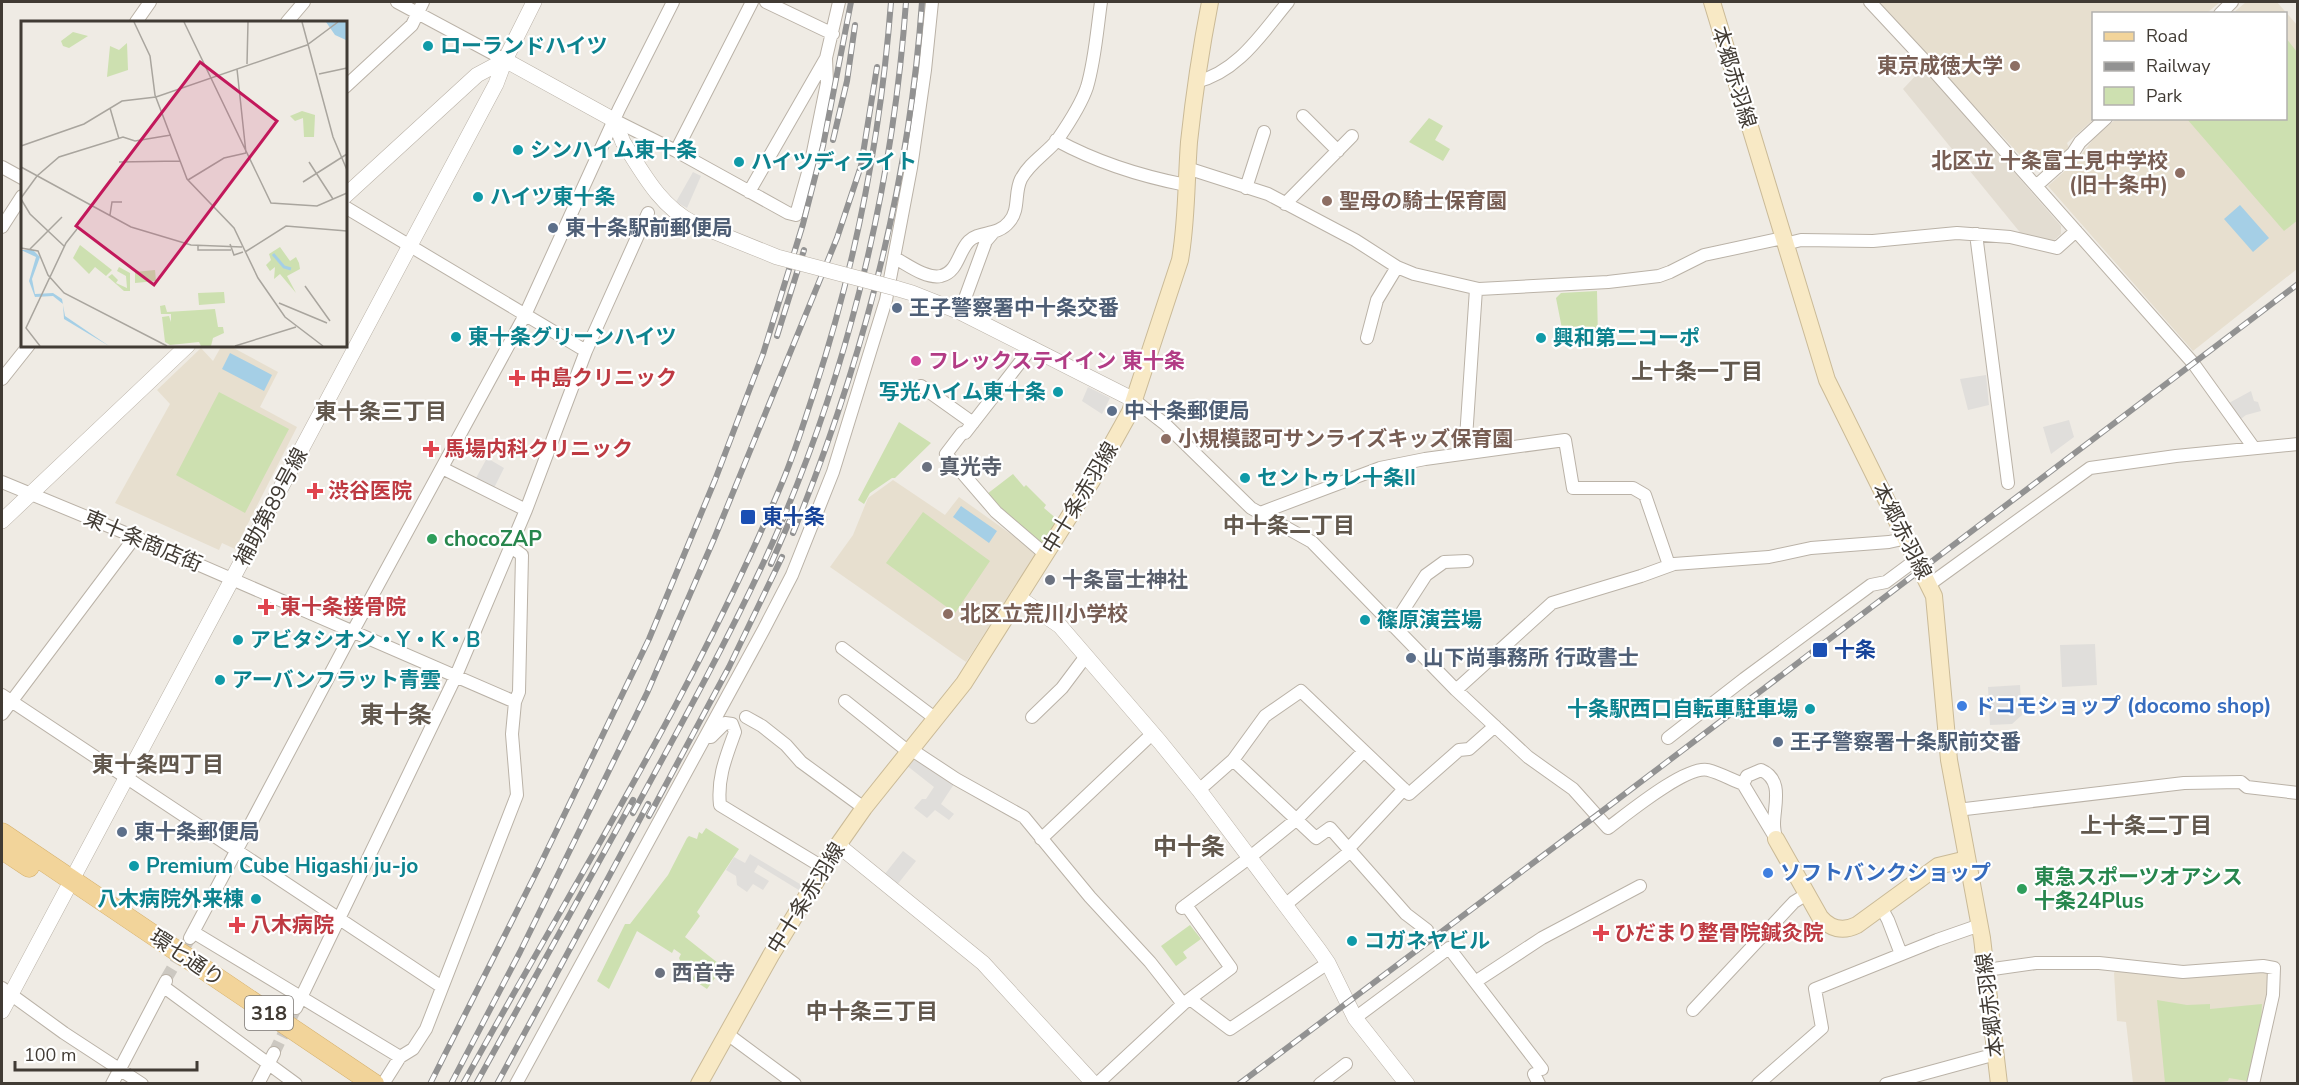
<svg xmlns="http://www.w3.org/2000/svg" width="2299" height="1085" viewBox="0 0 2299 1085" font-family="'Nunito Sans','Noto Sans JP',sans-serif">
<rect width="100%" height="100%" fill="#efebe4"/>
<path fill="#e3ddd2" d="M 1922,69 L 1925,70 L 2061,226 L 2061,234 L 2051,243 L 2023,236 L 1903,89 Z"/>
<path fill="#e7dfcf" d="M 1877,2 L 2220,2 L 2207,13 L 2094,14 L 2094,119 L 2067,143 L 2069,148 L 2044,170 L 2032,168 Z
M 2246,2 L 2277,2 L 2297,25 L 2297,269 L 2193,351 L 2048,186 L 2077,160 L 2095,137 L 2116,119 L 2286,118 L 2286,14 L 2233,13 Z
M 222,345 L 228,345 L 278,372 L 260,407 L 297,427 L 235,549 L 222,543 L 219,550 L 115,503 L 170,404 L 157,390 L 201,348 L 213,361 Z
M 893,480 L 945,515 L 959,497 L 1033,550 L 1036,555 L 966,662 L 830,567 L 853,535 L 868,498 Z
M 2117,969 L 2269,970 L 2264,1023 L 2248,1084 L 2133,1083 L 2126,1022 L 2117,1021 L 2114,973 Z"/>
<path fill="#cde0b0" d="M 2286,38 L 2297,52 L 2298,220 L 2284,231 L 2187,119 L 2286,118 Z
M 1429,118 L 1443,126 L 1435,140 L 1450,149 L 1443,161 L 1409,142 Z
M 1597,291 L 1598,339 L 1565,344 L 1556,298 L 1561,293 Z
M 219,392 L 289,429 L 245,513 L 176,475 Z
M 899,422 L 931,443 L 895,478 L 892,478 L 870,493 L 864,504 L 858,500 Z
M 1013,474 L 1024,487 L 1026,485 L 1046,505 L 1044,508 L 1058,520 L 1045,545 L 1040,545 L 1002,513 L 987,494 Z
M 923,512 L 990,561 L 955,613 L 886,563 Z
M 706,828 L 739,849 L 697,912 L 700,916 L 685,937 L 723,967 L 707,989 L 692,979 L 696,973 L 681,963 L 679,958 L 681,954 L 674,949 L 672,953 L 637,931 L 609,989 L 597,981 L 625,924 L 630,924 L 668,875 L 687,838 L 689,836 L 697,839 L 699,832 L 702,834 Z
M 1190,925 L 1201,939 L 1183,952 L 1187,958 L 1176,966 L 1161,946 Z
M 2157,1000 L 2187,1005 L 2210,1004 L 2210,1009 L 2262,1004 L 2261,1022 L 2247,1081 L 2229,1078 L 2228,1081 L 2213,1083 L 2165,1083 Z"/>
<path fill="#e0dedb" d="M 693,172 L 701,176 L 687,208 L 676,202 Z
M 1986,375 L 1989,405 L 1968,410 L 1960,379 Z
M 1088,387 L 1110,398 L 1102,414 L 1082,401 Z
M 2251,391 L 2254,401 L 2258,402 L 2261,411 L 2246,415 L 2238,421 L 2227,404 Z
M 2069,420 L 2074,437 L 2051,454 L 2043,427 Z
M 487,458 L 504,468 L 494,488 L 476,478 Z
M 2095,644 L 2097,685 L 2062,687 L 2060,645 Z
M 2020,685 L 2022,715 L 2012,724 L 1990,725 L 1988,687 Z
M 915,754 L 956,781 L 941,804 L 954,814 L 949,820 L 935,810 L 927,818 L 914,808 L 922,799 L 926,799 L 934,787 L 906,765 Z
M 903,851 L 916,861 L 897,885 L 884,875 Z
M 750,854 L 805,887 L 802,892 L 758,865 L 754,872 L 769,881 L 763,890 L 753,884 L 747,892 L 737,885 L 736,876 L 726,870 L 734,857 L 745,863 Z"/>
<path fill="#a5cfe6" d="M 2240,205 L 2269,238 L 2253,252 L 2224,219 Z
M 230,353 L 272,375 L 264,391 L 222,369 Z
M 961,506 L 997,531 L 989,543 L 953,517 Z"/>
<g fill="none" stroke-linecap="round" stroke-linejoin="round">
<path stroke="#ccc8c1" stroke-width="12" stroke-dasharray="12 6" stroke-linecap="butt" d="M 166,979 L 190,938
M 274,1053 L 296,1008"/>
<g stroke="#bab2a7" stroke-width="14">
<path id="minor" d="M 397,2 L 505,60
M 766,2 L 833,34
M 1870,2 L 1925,61 L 2193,363 L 2254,448
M 2220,14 L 2232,2
M 136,22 L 150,2
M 287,22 L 304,2
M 1196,82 C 1238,72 1262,33 1288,2
M 345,87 L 412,25 L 423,2
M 1303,116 L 1338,151
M 614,120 L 676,151 L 788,213 L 796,215 L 811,162 L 827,83 L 826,58 L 839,2
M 1056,140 C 1098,163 1140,176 1186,185
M 676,151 L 752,2
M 2,167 L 22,178
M 1187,168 L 1268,194 L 1355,240 L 1397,267 L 1414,274 L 1479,289 L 1608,282 L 1659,276 L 1670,272 L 1704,255 L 1783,238
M 2036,186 L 2073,153 L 2080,142 L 2106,118
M 1246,188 L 1264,132
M 749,192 L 826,58
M 1285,204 L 1352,136
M 345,207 L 586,351
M 2,227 L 22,196
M 1976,234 L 2008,483
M 1785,244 L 1801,240 L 1873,241 L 1957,233 L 2010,237 L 2057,248 L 2076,231
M 895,258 C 908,265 926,279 941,276 C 958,272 958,252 969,241 C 979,231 998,236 1009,222 C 1020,210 1014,193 1021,179 C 1030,162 1047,153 1058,139 C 1069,123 1081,105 1087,87 C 1095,60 1097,30 1101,2
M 960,312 L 986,241 L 992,234
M 1367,338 L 1377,300 L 1397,267
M 1032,347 L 965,433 L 962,433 L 946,454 L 996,512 L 1045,554
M 2,379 L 29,345
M 921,386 L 973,423
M 1134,400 L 1165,424 L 1251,508 L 1312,542 L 1456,690 L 1528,757 L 1573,789 L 1608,828 C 1627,814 1686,765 1708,770 C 1720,773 1732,780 1743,784
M 1465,453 L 1476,289
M 442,468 L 526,510
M 2,482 L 135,537 L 515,702
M 1260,513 L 1380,468 L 1425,459 L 1565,440 L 1573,488 L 1633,488 L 1645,495 L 1669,565
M 1930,584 L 2090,468 L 2176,456 L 2298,444
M 1393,626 L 1426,575 L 1444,562 L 1467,561
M 842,648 L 936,719
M 1456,690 L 1552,603 L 1641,576 L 1674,564 L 1769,557 L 1811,548 L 1889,542 L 1907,538
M 2,695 L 442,987
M 845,701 L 910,753
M 2,714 L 135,537
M 746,717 L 762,726 L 786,745 L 801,762 L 864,808
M 1032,717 L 1062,688 L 1086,656
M 711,737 L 725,723 L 732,724 L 735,732 C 726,757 717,778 720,805 L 824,868
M 1668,738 L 1744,679 L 1871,585 L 1886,582 L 1917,559
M 912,750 L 956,779 L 1024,817 L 1090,897 L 1150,962 L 1183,1004
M 1233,760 L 1316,838 L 1330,828 L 1406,914 L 1427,930
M 1761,770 C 1784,780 1774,805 1774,824 C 1774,829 1775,834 1776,839 L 1743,784 L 1747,776 Z
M 1199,790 L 1233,760 L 1265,716 L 1301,691 L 1409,794 L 1459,750 L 1469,749 L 1495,726
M 1957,810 L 2184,783 L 2241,782 L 2247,787 L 2298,793
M 1041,839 L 1152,734
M 1285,905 L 1347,854 L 1350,847 L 1404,789
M 1881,907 L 1888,920 L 1901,954
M 1182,908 L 1249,858 L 1297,819 L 1363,752
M 193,932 L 400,1057
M 190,938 L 353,631 L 525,315 L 619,109 L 673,2
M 1986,970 L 2036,963 L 2099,963 L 2183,972 L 2263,966 L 2274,968 L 2273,995 L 2253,1084
M 1475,982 L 1542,938 L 1640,886
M 164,987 L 296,1084
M 2,988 L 64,1033 L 142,1084
M 1190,999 L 1230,1029 L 1328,963
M 296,1008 L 455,678 L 526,510 L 586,351 L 648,213
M 1693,1010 L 1794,902 L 1807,894
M 1355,1018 L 1449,948 L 1542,1069
M 726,1033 L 795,1084
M 1534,1074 L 1539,1084
M 112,1084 L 166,981
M 258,1084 L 274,1053
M 383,1084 L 400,1057 L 413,1049 L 426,1029 L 517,795 L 512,734 L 515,702 L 519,692 L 522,555 L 511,547
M 516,1084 L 764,629 L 792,575 L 833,472 L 886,300 L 911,168 L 925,70 L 932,2
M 1097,1084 L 1183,1004 L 1231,968 L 1186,905
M 1320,1084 L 1346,1064
M 1758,1084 L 1822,1028 L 1815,989 L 1937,940 L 1980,925
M 1886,1084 L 1996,1054"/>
</g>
<g stroke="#bab2a7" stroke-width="16">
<path id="tertiary" d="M 505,60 L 614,120 L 623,142
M 345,196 L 477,75 L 505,60
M 895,288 L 912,293 L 960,312 L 1134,400
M 2,521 L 188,345
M 1018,597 L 1060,626 L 1160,742 L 1199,790 L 1319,950 L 1328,963 L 1355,1018 L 1407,1084
M 838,845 L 983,963 L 1094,1084
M 2,1011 C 166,702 332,393 496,84 L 505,60 L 534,2"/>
</g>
<g stroke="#caba97" stroke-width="18">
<path id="secondary" d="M 1712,2 L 1827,380 L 1934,596 L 1949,760 L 1982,938 L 1999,1084
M 1776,839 L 1820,917 C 1830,929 1843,932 1857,925 L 1938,866 L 1967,859
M 699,1084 L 771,955 L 838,845 L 864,808 L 964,683 L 1091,482 L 1130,412 L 1180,260 C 1187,221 1186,182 1189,142 C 1194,95 1201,48 1210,2"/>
</g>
<g stroke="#d5b06c" stroke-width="21">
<path id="primary" d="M 2,833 L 374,1084
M 2,849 L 29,867"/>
</g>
<use href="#minor" stroke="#fff" stroke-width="12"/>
<use href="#tertiary" stroke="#fff" stroke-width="15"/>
<use href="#secondary" stroke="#f8e9c5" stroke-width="16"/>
<use href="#primary" stroke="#f2d49a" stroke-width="20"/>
<g stroke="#929292" stroke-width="6">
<path id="rail" d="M 833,140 L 847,81 L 855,25
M 777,336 L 804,250
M 793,533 C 863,362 909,186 922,2
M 771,564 L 790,520
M 633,813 C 677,732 722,651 761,568 C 844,391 892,196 906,2
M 649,816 L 729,667 L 782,557
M 430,1084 L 538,869 L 649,639 L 715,480 L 763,354 L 803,224 L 823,146 L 851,2
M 451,1084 L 520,952 L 647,693 L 714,539 L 837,238 L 861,166 L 877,67
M 463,1084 C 573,884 697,689 784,478 C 796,449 805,419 815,389 C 856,263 881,133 891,2
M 476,1084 L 633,800
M 497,1084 L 648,804
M 1239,1084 L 1597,815 L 2298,284"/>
</g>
<use href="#rail" stroke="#fff" stroke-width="4" stroke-dasharray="11" stroke-linecap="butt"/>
<g stroke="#bab2a7" stroke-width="16" stroke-linecap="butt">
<path id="tertiary-bridge" d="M 623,142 C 643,173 659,205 693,223 L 777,257 L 895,288"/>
</g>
<use href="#tertiary-bridge" stroke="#fff" stroke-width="15"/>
</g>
<g fill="#0f9aa8" stroke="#fff" stroke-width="2">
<circle cx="428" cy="46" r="6"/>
<circle cx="518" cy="150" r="6"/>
<circle cx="739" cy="162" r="6"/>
<circle cx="478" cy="197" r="6"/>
<circle cx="456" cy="337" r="6"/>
<circle cx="1541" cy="338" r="6"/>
<circle cx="1058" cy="392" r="6"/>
<circle cx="1245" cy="478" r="6"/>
<circle cx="1365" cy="620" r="6"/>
<circle cx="238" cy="640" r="6"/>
<circle cx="220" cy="680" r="6"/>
<circle cx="1810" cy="709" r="6"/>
<circle cx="134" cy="866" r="6"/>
<circle cx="256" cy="899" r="6"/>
<circle cx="1352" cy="941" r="6"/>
</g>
<g fill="#8d6e63" stroke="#fff" stroke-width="2">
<circle cx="2015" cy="66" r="6"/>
<circle cx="2180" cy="173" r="6"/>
<circle cx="1327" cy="201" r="6"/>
<circle cx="1166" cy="439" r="6"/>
<circle cx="948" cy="614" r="6"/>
</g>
<g fill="#5c6f8a" stroke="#fff" stroke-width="2">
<circle cx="553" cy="228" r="6"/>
<circle cx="897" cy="308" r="6"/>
<circle cx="1112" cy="411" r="6"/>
<circle cx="1411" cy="658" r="6"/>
<circle cx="1778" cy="742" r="6"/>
<circle cx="122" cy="832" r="6"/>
</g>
<circle fill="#d1479c" stroke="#fff" stroke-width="2" cx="916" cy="361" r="6"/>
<g fill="#e0444e" stroke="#fff" stroke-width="2">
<path d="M514 369h6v6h6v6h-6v6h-6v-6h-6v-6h6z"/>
<path d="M428 440h6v6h6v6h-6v6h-6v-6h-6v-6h6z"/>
<path d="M312 482h6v6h6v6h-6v6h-6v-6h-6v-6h6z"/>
<path d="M263 598h6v6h6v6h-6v6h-6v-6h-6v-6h6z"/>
<path d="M234 916h6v6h6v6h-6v6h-6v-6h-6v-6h6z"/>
<path d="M1598 924h6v6h6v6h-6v6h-6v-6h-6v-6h6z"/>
</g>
<g fill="#6b7280" stroke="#fff" stroke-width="2">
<circle cx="927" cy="467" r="6"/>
<circle cx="1050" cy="580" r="6"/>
<circle cx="660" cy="973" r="6"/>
</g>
<g fill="#1a4fb4" stroke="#fff" stroke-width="2">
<rect x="740" y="509" width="16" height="16" rx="3"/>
<rect x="1812" y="642" width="16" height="16" rx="3"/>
</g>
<g fill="#2e9e5b" stroke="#fff" stroke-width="2">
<circle cx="432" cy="539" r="6"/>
<circle cx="2022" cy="889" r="6"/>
</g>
<g fill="#3f7fe0" stroke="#fff" stroke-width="2">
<circle cx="1962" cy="706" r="6"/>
<circle cx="1768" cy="873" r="6"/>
</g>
<g text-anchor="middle" stroke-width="4.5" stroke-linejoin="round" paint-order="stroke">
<rect fill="#fff" stroke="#7a7671" stroke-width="1.5" x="245" y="996" width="48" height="34" rx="4.5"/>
<g font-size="20" font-weight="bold" fill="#413b34">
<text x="269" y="1020">318</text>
</g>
<g font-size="21" font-weight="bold" fill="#0d838f" stroke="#fff" text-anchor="start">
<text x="440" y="53">ローランドハイツ</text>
<text x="530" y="157">シンハイム東十条</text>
<text x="751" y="169">ハイツディライト</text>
<text x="490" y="204">ハイツ東十条</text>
<text x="468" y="344">東十条グリーンハイツ</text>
<text x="1553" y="345">興和第二コーポ</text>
<text x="1046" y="399" text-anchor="end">写光ハイム東十条</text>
<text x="1257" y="485">セントゥレ十条II</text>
<text x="1377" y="627">篠原演芸場</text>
<text x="250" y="647">アビタシオン・Y・K・B</text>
<text x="232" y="687">アーバンフラット青雲</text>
<text x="1798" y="716" text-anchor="end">十条駅西口自転車駐車場</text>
<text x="146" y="873">Premium Cube Higashi ju-jo</text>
<text x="244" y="906" text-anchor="end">八木病院外来棟</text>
<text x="1364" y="948">コガネヤビル</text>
</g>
<g font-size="21" font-weight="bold" fill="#785e54" stroke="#fff" text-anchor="start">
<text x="2003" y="73" text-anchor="end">東京成徳大学</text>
<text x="2168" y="168" text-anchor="end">北区立 十条富士見中学校<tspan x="2168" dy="24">(旧十条中)</tspan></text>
<text x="1339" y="208">聖母の騎士保育園</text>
<text x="1178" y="446">小規模認可サンライズキッズ保育園</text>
<text x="960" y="621">北区立荒川小学校</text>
</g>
<g font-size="21" fill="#413b34" stroke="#fff">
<text transform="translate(1734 77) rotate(73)" y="7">本郷赤羽線</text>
<text transform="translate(1080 498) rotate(-59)" y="7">中十条赤羽線</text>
<text transform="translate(271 507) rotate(-62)" y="7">補助第89号線</text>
<text transform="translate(1902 531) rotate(63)" y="7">本郷赤羽線</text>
<text transform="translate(143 541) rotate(23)" y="7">東十条商店街</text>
<text transform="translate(806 898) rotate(-58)" y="7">中十条赤羽線</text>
<text transform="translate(187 958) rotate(34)" y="7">環七通り</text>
<text transform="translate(1990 1005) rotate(-97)" y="7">本郷赤羽線</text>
</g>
<g font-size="21" font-weight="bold" fill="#4e5e75" stroke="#fff" text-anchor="start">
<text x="565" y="235">東十条駅前郵便局</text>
<text x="909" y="315">王子警察署中十条交番</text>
<text x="1124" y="418">中十条郵便局</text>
<text x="1423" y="665">山下尚事務所 行政書士</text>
<text x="1790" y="749">王子警察署十条駅前交番</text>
<text x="134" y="839">東十条郵便局</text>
</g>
<g font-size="21" font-weight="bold" fill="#b23c85" stroke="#fff" text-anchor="start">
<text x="928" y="368">フレックステイイン 東十条</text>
</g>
<g font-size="21" font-weight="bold" fill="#be3a42" stroke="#fff" text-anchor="start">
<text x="530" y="385">中島クリニック</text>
<text x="444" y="456">馬場内科クリニック</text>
<text x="328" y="498">渋谷医院</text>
<text x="280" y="614">東十条接骨院</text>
<text x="250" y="932">八木病院</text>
<text x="1614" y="940">ひだまり整骨院鍼灸院</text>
</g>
<g font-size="21" font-weight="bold" fill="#5b616d" stroke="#fff" text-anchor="start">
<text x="939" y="474">真光寺</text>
<text x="1062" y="587">十条富士神社</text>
<text x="672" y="980">西音寺</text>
</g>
<g font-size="21" font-weight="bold" fill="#164399" stroke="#fff" text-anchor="start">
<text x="762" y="524">東十条</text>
<text x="1834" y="657">十条</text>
</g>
<g font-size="21" font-weight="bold" fill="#27864d" stroke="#fff" text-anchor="start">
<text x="444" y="546">chocoZAP</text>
<text x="2034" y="884">東急スポーツオアシス<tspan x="2034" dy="24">十条24Plus</tspan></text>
</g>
<g font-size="21" font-weight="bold" fill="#366cbe" stroke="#fff" text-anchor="start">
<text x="1974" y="713">ドコモショップ (docomo shop)</text>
<text x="1780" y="880">ソフトバンクショップ</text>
</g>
<g font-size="22" font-weight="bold" fill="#62584d" stroke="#fff">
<text x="1697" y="379">上十条一丁目</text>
<text x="381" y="419">東十条三丁目</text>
<text x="1289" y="533">中十条二丁目</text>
<text x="158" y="772">東十条四丁目</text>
<text x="2146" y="833">上十条二丁目</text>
<text x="872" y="1019">中十条三丁目</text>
</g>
<g font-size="24" font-weight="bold" fill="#62584d" stroke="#fff">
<text x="396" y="723">東十条</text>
<text x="1189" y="855">中十条</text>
</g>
</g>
<g transform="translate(21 21)">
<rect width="326" height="326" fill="#efebe4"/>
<path d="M 52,11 L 67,15 L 48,27 L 42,25 L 40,20 ZM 106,22 L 107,49 L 86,56 L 89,25 L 98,29 ZM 281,90 L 294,94 L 293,116 L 283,116 L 282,97 L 274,100 L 269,95 ZM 59,224 L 91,249 L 85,255 L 74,246 L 68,253 L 52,237 ZM 259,226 L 269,240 L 275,236 L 278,242 L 279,248 L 266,255 L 275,272 L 259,253 L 253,258 L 254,246 L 249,250 L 245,244 L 250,239 L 248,233 ZM 98,246 L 109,252 L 109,270 L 103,270 L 87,256 L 91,253 L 97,259 L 95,262 L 106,267 L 105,255 L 96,250 ZM 134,249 L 135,260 L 114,262 L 114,251 ZM 203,271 L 204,282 L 178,284 L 177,272 ZM 144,284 L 146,291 L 194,288 L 197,306 L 202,306 L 203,312 L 192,317 L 190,325 L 180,325 L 178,321 L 149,324 L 144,321 L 141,296 L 148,295 L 150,301 L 150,293 L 140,293 L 139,285 Z" fill="#cde0b0"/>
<path d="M 305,1 L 325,1 L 325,19 L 314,14 ZM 0,229 L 12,229 L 19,236 L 11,258 L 14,273 L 32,272 L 41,278 L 44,295 L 88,325 L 43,298 L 42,283 L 32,275 L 14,276 L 8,260 L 15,236 Z" fill="#a5cfe6"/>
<path fill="none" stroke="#a5cfe6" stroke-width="3" d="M 252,233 L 263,246 L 270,248"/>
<path fill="none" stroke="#a9a59e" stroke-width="1.5" d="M 113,1 L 129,35 L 134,74 L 166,158 L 213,207 L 237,257 L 264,296 L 302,325M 163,1 L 250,182 L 296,185 L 326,172M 281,1 L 312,116 L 326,149M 226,43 L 227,1M 216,48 L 225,132M 298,53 L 326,47M 89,87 L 98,118M 0,125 L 63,103 L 101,80 L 135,76 L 286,24 L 317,1M 98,141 L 159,140M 288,141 L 312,178M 0,146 L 110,206 L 170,224 L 221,226M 167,159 L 203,137 L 225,132M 282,161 L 326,133M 0,177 L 16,155 L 38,136 L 102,116 L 114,120 L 150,114M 0,178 L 9,193 L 43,225M 89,194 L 91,181 L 101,181M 209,223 L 213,234 L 222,231M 177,224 L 177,229 L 210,229M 0,227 L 17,230 L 27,254 L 43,272 L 146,325M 9,228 L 41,196M 224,231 L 265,205 L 326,210M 284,265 L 309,300M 258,282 L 306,302M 19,325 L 5,307 L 45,222 L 56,208M 214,325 L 275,306"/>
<path fill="#c2185b" fill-opacity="0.15" stroke="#c2185b" stroke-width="3" d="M 179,41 L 256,100 L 133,264 L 55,205 Z"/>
<rect width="326" height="326" fill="none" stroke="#413b34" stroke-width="3"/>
</g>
<rect width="2299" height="1085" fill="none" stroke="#413b34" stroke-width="6"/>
<rect x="2092" y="12" width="195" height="108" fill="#ffffff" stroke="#b3b1ae" stroke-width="1.5"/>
<rect x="2104" y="32" width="30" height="9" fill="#f2d49a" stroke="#b3b1ae" stroke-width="1.5"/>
<text x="2146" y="42" font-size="18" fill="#413b34">Road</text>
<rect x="2104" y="62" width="30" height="9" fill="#929292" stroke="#b3b1ae" stroke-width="1.5"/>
<text x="2146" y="72" font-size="18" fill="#413b34">Railway</text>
<rect x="2104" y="87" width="30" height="18" fill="#cde0b0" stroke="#b3b1ae" stroke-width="1.5"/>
<text x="2146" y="102" font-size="18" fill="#413b34">Park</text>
<path d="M15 1061v9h182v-9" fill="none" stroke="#413b34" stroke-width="3"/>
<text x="24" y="1061" font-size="18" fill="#413b34" stroke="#ffffff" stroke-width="4.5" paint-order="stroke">100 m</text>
</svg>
